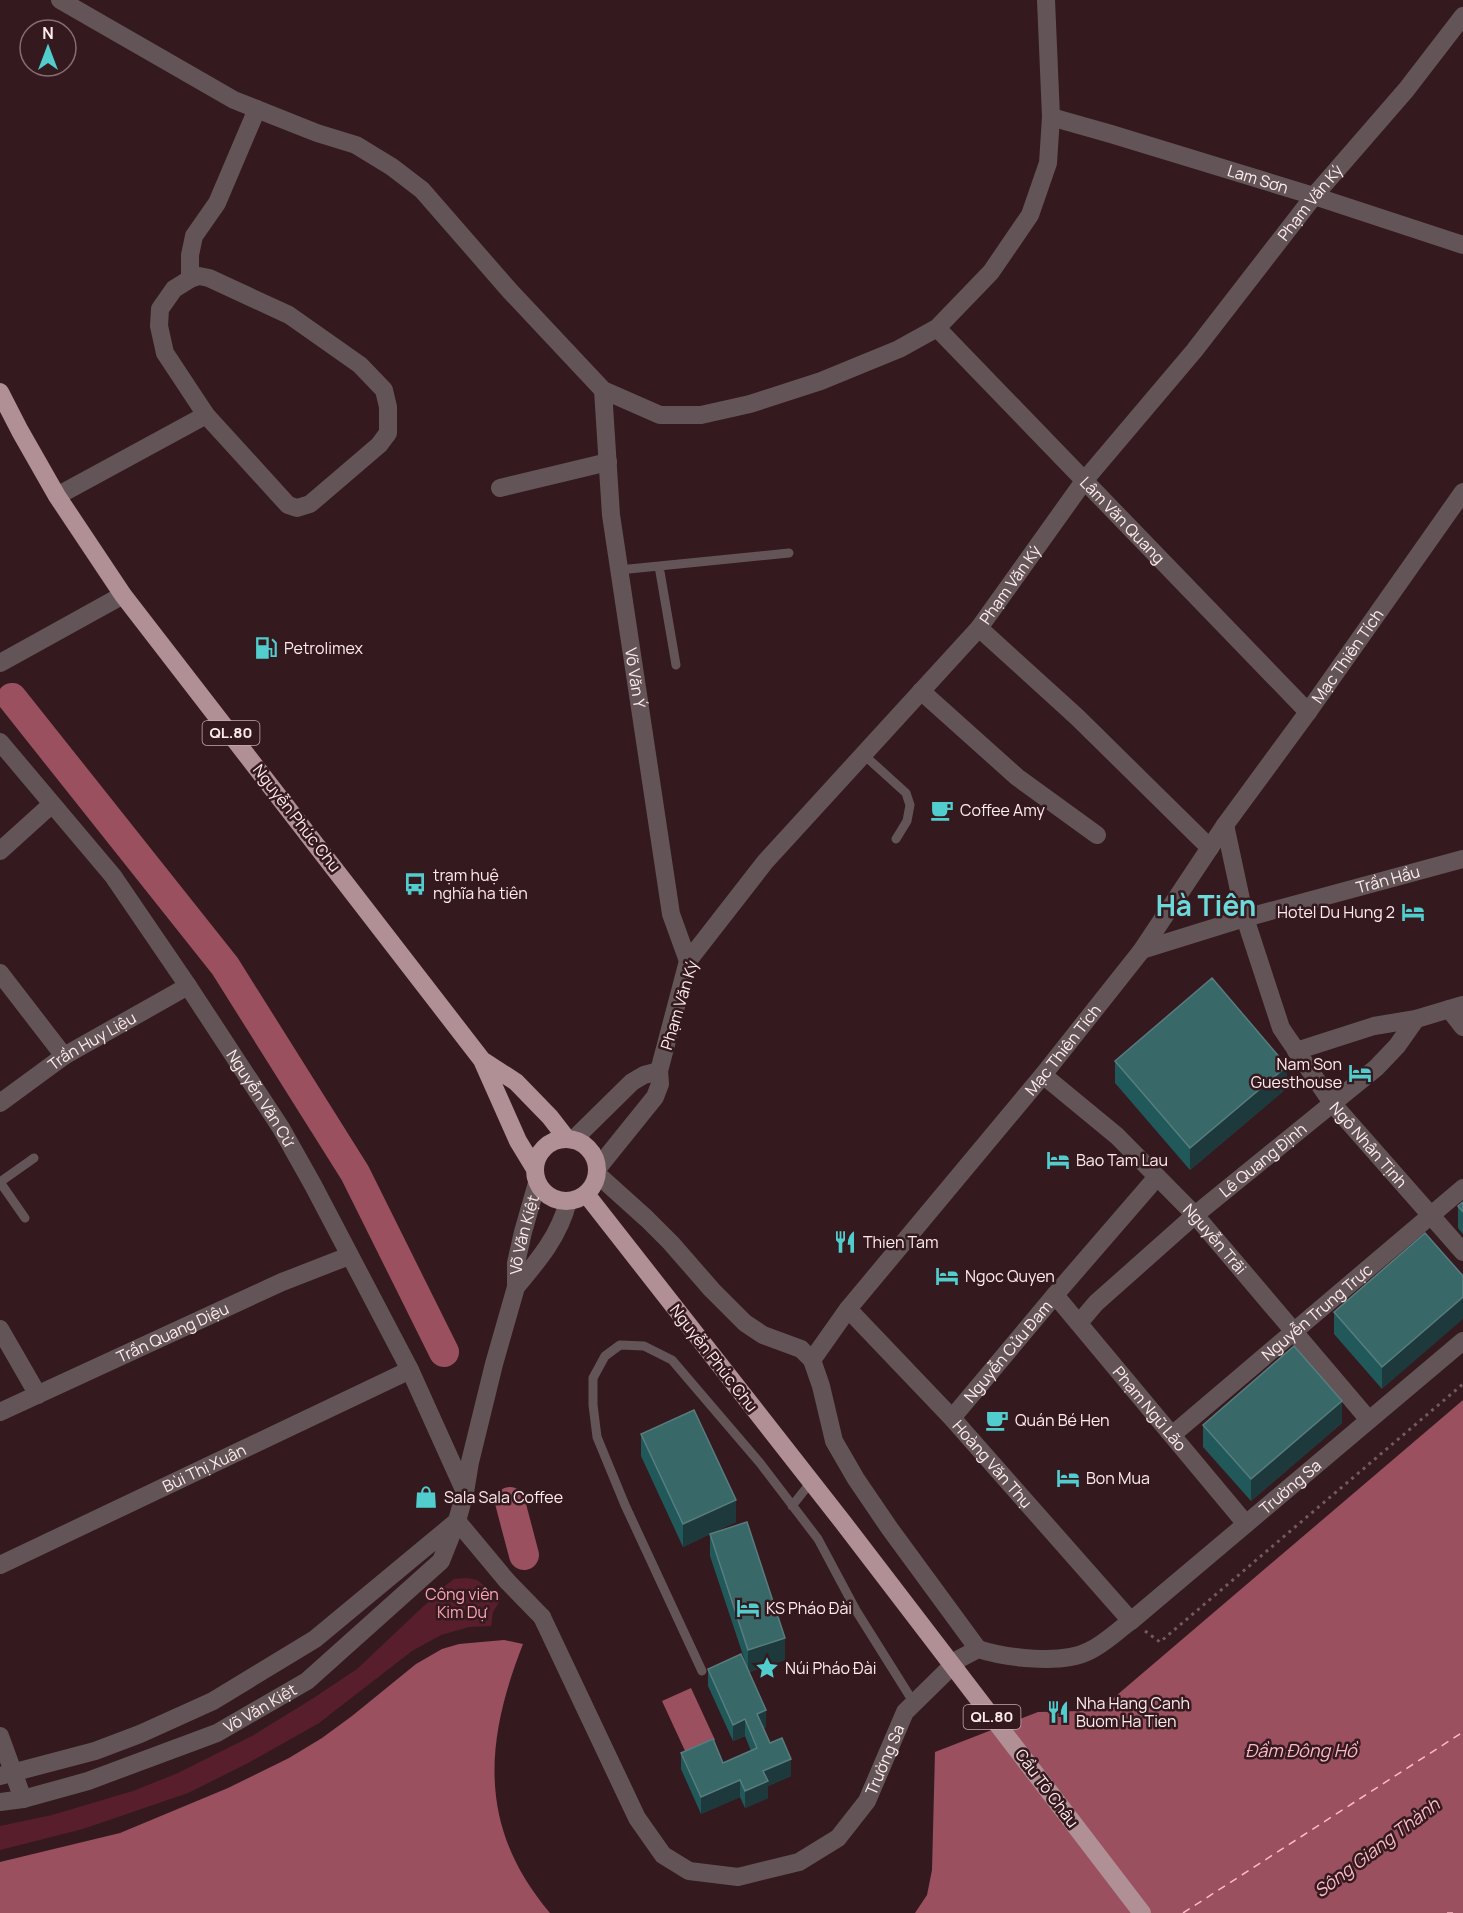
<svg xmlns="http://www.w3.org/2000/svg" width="1463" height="1913" viewBox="0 0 1463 1913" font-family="Manrope,sans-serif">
<rect width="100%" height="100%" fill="#341a1f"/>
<path fill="#581e2c" d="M 467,1578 L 477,1580 L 501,1599 L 493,1612 L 491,1626 L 469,1627 L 441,1635 L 412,1651 L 319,1723 L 250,1762 L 188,1793 L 83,1829 L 0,1850 L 0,1826 L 52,1815 L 133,1791 L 178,1773 L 252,1736 L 312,1699 L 357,1669 L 445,1586 L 454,1579 Z"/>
<path fill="#9a505f" d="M 1463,1400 L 1463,1913 L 915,1913 L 927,1895 L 932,1870 L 935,1752 L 1038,1712 L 1081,1711 L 1110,1701 Z
M 504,1640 L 523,1644 C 484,1743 478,1828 550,1913 L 0,1913 L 0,1862 L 120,1833 L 228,1788 L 289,1758 L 322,1738 L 352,1716 L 416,1664 L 442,1649 L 459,1644 Z
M 691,1688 L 715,1740 L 686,1753 L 662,1701 Z"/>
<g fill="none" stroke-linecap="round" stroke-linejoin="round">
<path stroke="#9a505f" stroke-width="30" d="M 12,698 L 225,966 L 355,1173 L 444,1352
M 510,1502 L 524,1555"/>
<path stroke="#fdbbc5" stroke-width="1.5" stroke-dasharray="8 6" stroke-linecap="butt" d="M 1183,1913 L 1463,1732
M 1447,1913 L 1453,1913"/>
<path stroke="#725a5e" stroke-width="3" stroke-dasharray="3 4.5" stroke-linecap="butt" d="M 1145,1631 L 1160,1642 L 1463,1384"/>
<path stroke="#635557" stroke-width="9" d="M 659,566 L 676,665
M 619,570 L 789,553
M 864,755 L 906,793 L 910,805 L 907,821 L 896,839
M 0,1182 L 25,1218
M 0,1182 L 34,1158
M 792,1506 L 811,1482
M 702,1671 L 625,1505 L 597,1437 L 593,1405 L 593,1378 L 605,1356 L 620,1345 L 644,1346 L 672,1360 L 760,1463 L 818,1539 L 857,1612 L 914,1703"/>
<g stroke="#635557" stroke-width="18">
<path d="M 60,0 L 234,100 L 317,133 L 356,145 L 392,167 L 422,190 L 510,291 L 603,390 L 660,415 L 701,415 L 750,404 L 821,381 L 899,349 L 937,328 L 991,272 L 1030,215 L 1048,163 L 1051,117 L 1046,0"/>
<path id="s1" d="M 1051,117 L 1111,134 L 1314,196 L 1463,245"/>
<path d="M 199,276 L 209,278 L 289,315 L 360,365 L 384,390 L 388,407 L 388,433 L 379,445 L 310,504 L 297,508 L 288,505 L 206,415 L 165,353 L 159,326 L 160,309 L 174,289 L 190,279 Z"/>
<path d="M 190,279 L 190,255 L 194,236 L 217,203 L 257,109"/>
<path id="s2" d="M 937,328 L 1308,712"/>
<path id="s3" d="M 603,390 L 611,515 L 671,914 L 688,961"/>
<path d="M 500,488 L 608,462"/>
<path d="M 57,496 L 206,415"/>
<path d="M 979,628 L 1077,717 L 1210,848"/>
<path d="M 0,663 L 123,595"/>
<path d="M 921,691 L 1017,777 L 1097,835"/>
<path id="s4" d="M 1225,825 L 1245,918 L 1281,1028 L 1332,1103 L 1463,1252"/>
<path d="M 0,851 L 52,804"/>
<path d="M 0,973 L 64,1056"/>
<path d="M 1449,1009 L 1463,1027"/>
<path d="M 1296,1051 L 1374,1026 L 1416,1019 L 1463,1005"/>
<path id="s5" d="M 1043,1075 L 1117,1136 L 1195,1215 L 1369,1420"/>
<path id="s6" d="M 0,1103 L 64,1056 L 188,986"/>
<path id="s7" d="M 1055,1295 L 1246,1524"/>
<path id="s8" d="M 848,1309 L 952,1418 L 1131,1621"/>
<path id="s9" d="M 1079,1323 L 1096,1303 L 1195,1215 L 1376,1068 L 1397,1046 L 1416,1019"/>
<path d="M 0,1329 L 38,1395"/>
<path d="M 812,1360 L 821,1386 L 834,1441 L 856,1479 L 890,1529 L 978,1649"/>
<path id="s10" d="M 0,1412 L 282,1282 L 349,1256"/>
<path id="s11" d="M 952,1418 L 1055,1295 L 1157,1177"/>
<path id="s12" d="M 1172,1435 L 1463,1188"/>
<path d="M 457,1521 L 507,1581"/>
<path id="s13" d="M 0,1565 L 410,1370"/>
<path id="s14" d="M 542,1617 L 637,1818 L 663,1855 L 689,1871 L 738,1877 L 799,1862 L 838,1838 L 867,1801 L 905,1712 L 959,1659 L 978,1649 C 1006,1658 1062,1665 1089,1651 C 1104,1644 1117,1631 1131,1621 L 1463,1341"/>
<path d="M 0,1736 L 23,1799"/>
</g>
<g stroke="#635557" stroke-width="18">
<path id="s15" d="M 0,742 L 113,876 L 188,986 L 281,1128 L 313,1185 L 410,1370 L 465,1492"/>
<path id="s16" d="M 1142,950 L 1245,918 L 1463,859"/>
<path d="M 573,1140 L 632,1082 L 644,1075 L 659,1071"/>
<path id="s17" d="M 597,1169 L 655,1097 L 660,1084 L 659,1071 L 688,961 L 765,862 L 979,628 L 1084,481 L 1194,351 L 1314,196 L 1406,90 L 1463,16"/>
<path id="s18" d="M 597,1174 L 647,1219 L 671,1243 L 712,1290 L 745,1323 L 763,1335 L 801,1349 L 812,1360 L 848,1309 L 1043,1075 L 1142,950 L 1225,825 L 1308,712 L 1463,492"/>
<path d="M 516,1287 C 538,1261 560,1235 568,1201"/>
<path d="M 507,1581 L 542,1617"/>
<path d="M 0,1776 L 95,1751 L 140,1734 L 213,1701 L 315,1639 L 456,1522"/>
<path id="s19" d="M 0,1802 L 23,1799 L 88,1781 L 217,1733 L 307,1681 L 441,1561 L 457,1521 L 465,1492 L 470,1462 L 494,1364 L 516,1287 L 516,1263 L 523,1232 L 537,1183"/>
</g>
<path stroke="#b09094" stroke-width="18" d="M 0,392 L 20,431 L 57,496 L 123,595 L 482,1060 L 518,1141 L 535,1169
M 482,1060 L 516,1082 L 550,1117 L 567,1139
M535 1170a31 31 0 1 1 62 0a31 31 0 1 1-62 0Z
M 586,1194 L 842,1521 L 1142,1913"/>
</g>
<path fill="#215859" d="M 1115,1061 L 1287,1088 L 1190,1170 L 1115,1083 Z
M 1463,1202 L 1463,1234 L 1458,1228 L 1458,1206 Z
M 1425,1233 L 1382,1389 L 1334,1334 L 1334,1312 Z
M 1342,1423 L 1251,1501 L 1203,1447 L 1203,1425 Z
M 641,1434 L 736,1522 L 714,1532 L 785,1660 L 749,1672 L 766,1727 L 763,1728 L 770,1743 L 791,1776 L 768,1786 L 768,1798 L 745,1808 L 740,1797 L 701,1814 L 681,1769 L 681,1753 L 723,1763 L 751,1751 L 745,1736 L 733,1741 L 708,1686 L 708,1669 L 748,1670 L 710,1556 L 710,1534 L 683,1547 L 641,1456 Z"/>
<path fill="#1e393b" d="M 1287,1066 L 1287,1088 L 1190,1170 L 1190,1148 Z
M 1463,1297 L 1463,1319 L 1382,1389 L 1382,1367 Z
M 1342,1401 L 1342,1423 L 1251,1501 L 1251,1479 Z
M 736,1500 L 736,1522 L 683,1547 L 683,1524 Z
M 785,1638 L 785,1660 L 748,1672 L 748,1650 Z
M 766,1710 L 766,1727 L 757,1731 L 757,1714 Z
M 745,1719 L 745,1736 L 733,1741 L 733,1725 Z
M 791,1759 L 791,1776 L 768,1786 L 768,1798 L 745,1808 L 745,1791 L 763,1771 Z
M 740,1780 L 740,1797 L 701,1814 L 701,1797 Z"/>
<path fill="#396869" stroke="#587d7e" stroke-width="1.5" d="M 1212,978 L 1287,1066 L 1190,1148 L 1115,1061 Z
M 1463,1202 L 1463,1212 L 1458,1206 Z
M 1425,1233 L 1463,1276 L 1463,1297 L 1382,1367 L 1334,1312 Z
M 1294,1346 L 1342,1401 L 1251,1479 L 1203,1425 Z
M 694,1410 L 736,1500 L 683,1524 L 641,1434 Z
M 747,1522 L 785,1638 L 748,1650 L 710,1534 Z
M 741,1654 L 766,1710 L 757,1714 L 770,1743 L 782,1738 L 791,1759 L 763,1771 L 768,1781 L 745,1791 L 740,1780 L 701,1797 L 681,1753 L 713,1739 L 723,1763 L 757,1748 L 745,1719 L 733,1725 L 708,1669 Z"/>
<defs>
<g id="fuel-bare" transform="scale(1.8)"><path d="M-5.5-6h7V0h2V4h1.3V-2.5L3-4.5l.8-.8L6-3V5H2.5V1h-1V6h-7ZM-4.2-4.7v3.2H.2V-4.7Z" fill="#52cdce" stroke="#341a1f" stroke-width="2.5" paint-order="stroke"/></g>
<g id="cafe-bare" transform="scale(1.8)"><path d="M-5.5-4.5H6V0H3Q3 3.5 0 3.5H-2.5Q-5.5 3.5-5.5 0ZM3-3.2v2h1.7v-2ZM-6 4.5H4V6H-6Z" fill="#52cdce" stroke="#341a1f" stroke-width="2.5" paint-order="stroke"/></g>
<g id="bus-bare" transform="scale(1.8)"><path d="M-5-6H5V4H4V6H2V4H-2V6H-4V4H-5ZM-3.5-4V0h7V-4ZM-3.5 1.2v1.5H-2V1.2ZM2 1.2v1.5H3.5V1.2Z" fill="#52cdce" stroke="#341a1f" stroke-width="2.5" paint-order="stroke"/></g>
<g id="hotel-bare" transform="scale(1.8)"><path d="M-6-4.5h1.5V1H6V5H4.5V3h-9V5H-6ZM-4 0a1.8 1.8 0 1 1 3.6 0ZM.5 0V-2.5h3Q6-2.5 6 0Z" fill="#52cdce" stroke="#341a1f" stroke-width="2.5" paint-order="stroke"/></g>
<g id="restaurant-bare" transform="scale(1.8)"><path d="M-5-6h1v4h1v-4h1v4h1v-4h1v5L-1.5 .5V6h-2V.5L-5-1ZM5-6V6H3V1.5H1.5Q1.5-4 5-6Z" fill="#52cdce" stroke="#341a1f" stroke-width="2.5" paint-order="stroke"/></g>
<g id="shop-bare" transform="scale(1.8)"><path d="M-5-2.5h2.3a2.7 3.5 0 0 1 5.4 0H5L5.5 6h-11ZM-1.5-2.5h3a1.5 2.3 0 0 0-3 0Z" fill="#52cdce" stroke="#341a1f" stroke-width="2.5" paint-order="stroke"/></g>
<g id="sight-bare" transform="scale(1.8)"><path d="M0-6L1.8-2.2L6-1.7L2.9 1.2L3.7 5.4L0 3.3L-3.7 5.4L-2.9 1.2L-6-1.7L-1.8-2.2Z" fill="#52cdce" stroke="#341a1f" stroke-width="2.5" paint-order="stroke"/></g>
</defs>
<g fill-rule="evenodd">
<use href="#fuel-bare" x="266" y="648"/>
<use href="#cafe-bare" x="942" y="810"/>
<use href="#bus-bare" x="415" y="884"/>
<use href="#hotel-bare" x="1413" y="912"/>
<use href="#hotel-bare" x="1360" y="1073"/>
<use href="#hotel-bare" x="1058" y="1160"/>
<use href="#restaurant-bare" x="845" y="1242"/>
<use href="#hotel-bare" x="947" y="1276"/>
<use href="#cafe-bare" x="997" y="1420"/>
<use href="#hotel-bare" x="1068" y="1478"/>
<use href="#shop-bare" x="426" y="1497"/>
<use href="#hotel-bare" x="748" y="1608"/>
<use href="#sight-bare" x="767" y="1668"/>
<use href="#restaurant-bare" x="1058" y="1712"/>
</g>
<g text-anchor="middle" stroke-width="5" stroke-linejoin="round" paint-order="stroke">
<g fill="#341a1f" stroke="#c2adb0" stroke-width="1.5">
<rect x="202.5" y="721" width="57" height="24" rx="4.5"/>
<rect x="963.5" y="1705" width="57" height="24" rx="4.5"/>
</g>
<g font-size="15" font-weight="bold" fill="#ffecee">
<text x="231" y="738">QL.80</text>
<text x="992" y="1722">QL.80</text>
</g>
<g font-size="16" fill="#ffecee" stroke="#341a1f">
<text dy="6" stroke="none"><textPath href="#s1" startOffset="216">Lam Sơn</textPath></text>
<text dy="6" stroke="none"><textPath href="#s17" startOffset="1215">Phạm Văn Ký</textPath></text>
<text dy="6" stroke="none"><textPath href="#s2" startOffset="267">Lâm Văn Quang</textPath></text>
<text dy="6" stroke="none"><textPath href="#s17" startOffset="729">Phạm Văn Ký</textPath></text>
<text dy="6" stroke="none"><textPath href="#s18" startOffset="1173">Mạc Thiên Tích</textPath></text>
<text dy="6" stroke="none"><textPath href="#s3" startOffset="290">Võ Văn Ý</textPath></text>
<text transform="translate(297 818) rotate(52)" y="6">Nguyễn Phúc Chu</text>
<text dy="6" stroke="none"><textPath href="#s16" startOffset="256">Trần Hầu</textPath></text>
<text transform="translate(679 1005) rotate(-73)" y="6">Phạm Văn Ký</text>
<text dy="6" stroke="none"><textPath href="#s6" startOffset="111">Trần Huy Liệu</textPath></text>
<text dy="6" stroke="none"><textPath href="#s18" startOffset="687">Mạc Thiên Tích</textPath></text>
<text dy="6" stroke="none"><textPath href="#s15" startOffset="442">Nguyễn Văn Cừ</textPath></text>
<text dy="6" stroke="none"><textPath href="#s4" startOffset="357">Ngô Nhân Tịnh</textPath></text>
<text dy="6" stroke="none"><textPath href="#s9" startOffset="246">Lê Quang Định</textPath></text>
<text dy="6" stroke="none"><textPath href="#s19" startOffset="850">Võ Văn Kiệt</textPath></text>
<text dy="6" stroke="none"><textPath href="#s5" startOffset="238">Nguyễn Trãi</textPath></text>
<text dy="6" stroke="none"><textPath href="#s12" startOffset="190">Nguyễn Trung Trực</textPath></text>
<text dy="6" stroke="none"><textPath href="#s10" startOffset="190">Trần Quang Diệu</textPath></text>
<text dy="6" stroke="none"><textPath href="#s11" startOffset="87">Nguyễn Cửu Đam</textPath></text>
<text transform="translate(714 1358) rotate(52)" y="6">Nguyễn Phúc Chu</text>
<text dy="6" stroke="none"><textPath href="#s7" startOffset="148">Phạm Ngũ Lão</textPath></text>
<text dy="6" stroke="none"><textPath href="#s8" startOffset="212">Hoàng Văn Thụ</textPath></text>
<text dy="6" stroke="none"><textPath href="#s13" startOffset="226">Bùi Thị Xuân</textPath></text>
<text dy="6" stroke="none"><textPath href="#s14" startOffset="1070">Trường Sa</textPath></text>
<text dy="6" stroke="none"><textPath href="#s19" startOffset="278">Võ Văn Kiệt</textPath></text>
<text dy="6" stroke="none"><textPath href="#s14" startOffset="548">Trường Sa</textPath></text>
<text transform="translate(1047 1788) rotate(53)" y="6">Cầu Tô Châu</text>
</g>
<g font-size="16" fill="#ffecee" stroke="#341a1f" text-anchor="start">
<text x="284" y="654">Petrolimex</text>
<text x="960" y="816">Coffee Amy</text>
<text x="433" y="881">trạm huệ<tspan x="433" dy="18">nghĩa ha tiên</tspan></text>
<text x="1395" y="918" text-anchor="end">Hotel Du Hung 2</text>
<text x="1342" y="1070" text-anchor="end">Nam Son<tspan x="1342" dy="18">Guesthouse</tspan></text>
<text x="1076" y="1166">Bao Tam Lau</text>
<text x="863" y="1248">Thien Tam</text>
<text x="965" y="1282">Ngoc Quyen</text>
<text x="1015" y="1426">Quán Bé Hen</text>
<text x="1086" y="1484">Bon Mua</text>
<text x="444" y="1503">Sala Sala Coffee</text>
<text x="766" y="1614">KS Pháo Đài</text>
<text x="785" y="1674">Núi Pháo Đài</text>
<text x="1076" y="1709">Nha Hang Canh<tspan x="1076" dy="18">Buom Ha Tien</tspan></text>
</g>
<g font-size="16" fill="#fca6b4" stroke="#341a1f">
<text x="462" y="1600">Công viên<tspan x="462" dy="18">Kim Dự</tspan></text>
</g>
<g font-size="18" font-style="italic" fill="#fdbbc5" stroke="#341a1f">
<text x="1301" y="1757">Đầm Đông Hồ</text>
<text transform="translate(1377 1848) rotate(-37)" y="6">Sông Giang Thành</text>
</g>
<g font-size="28" font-weight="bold" fill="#6cd9da" stroke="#341a1f">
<text x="1206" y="916">Hà Tiên</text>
</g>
</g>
<g transform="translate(48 48)"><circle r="28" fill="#341a1f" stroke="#856e72" stroke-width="1.5"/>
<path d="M0-4.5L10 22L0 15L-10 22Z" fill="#52cdce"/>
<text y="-9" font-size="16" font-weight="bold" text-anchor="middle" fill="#ffecee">N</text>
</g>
</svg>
